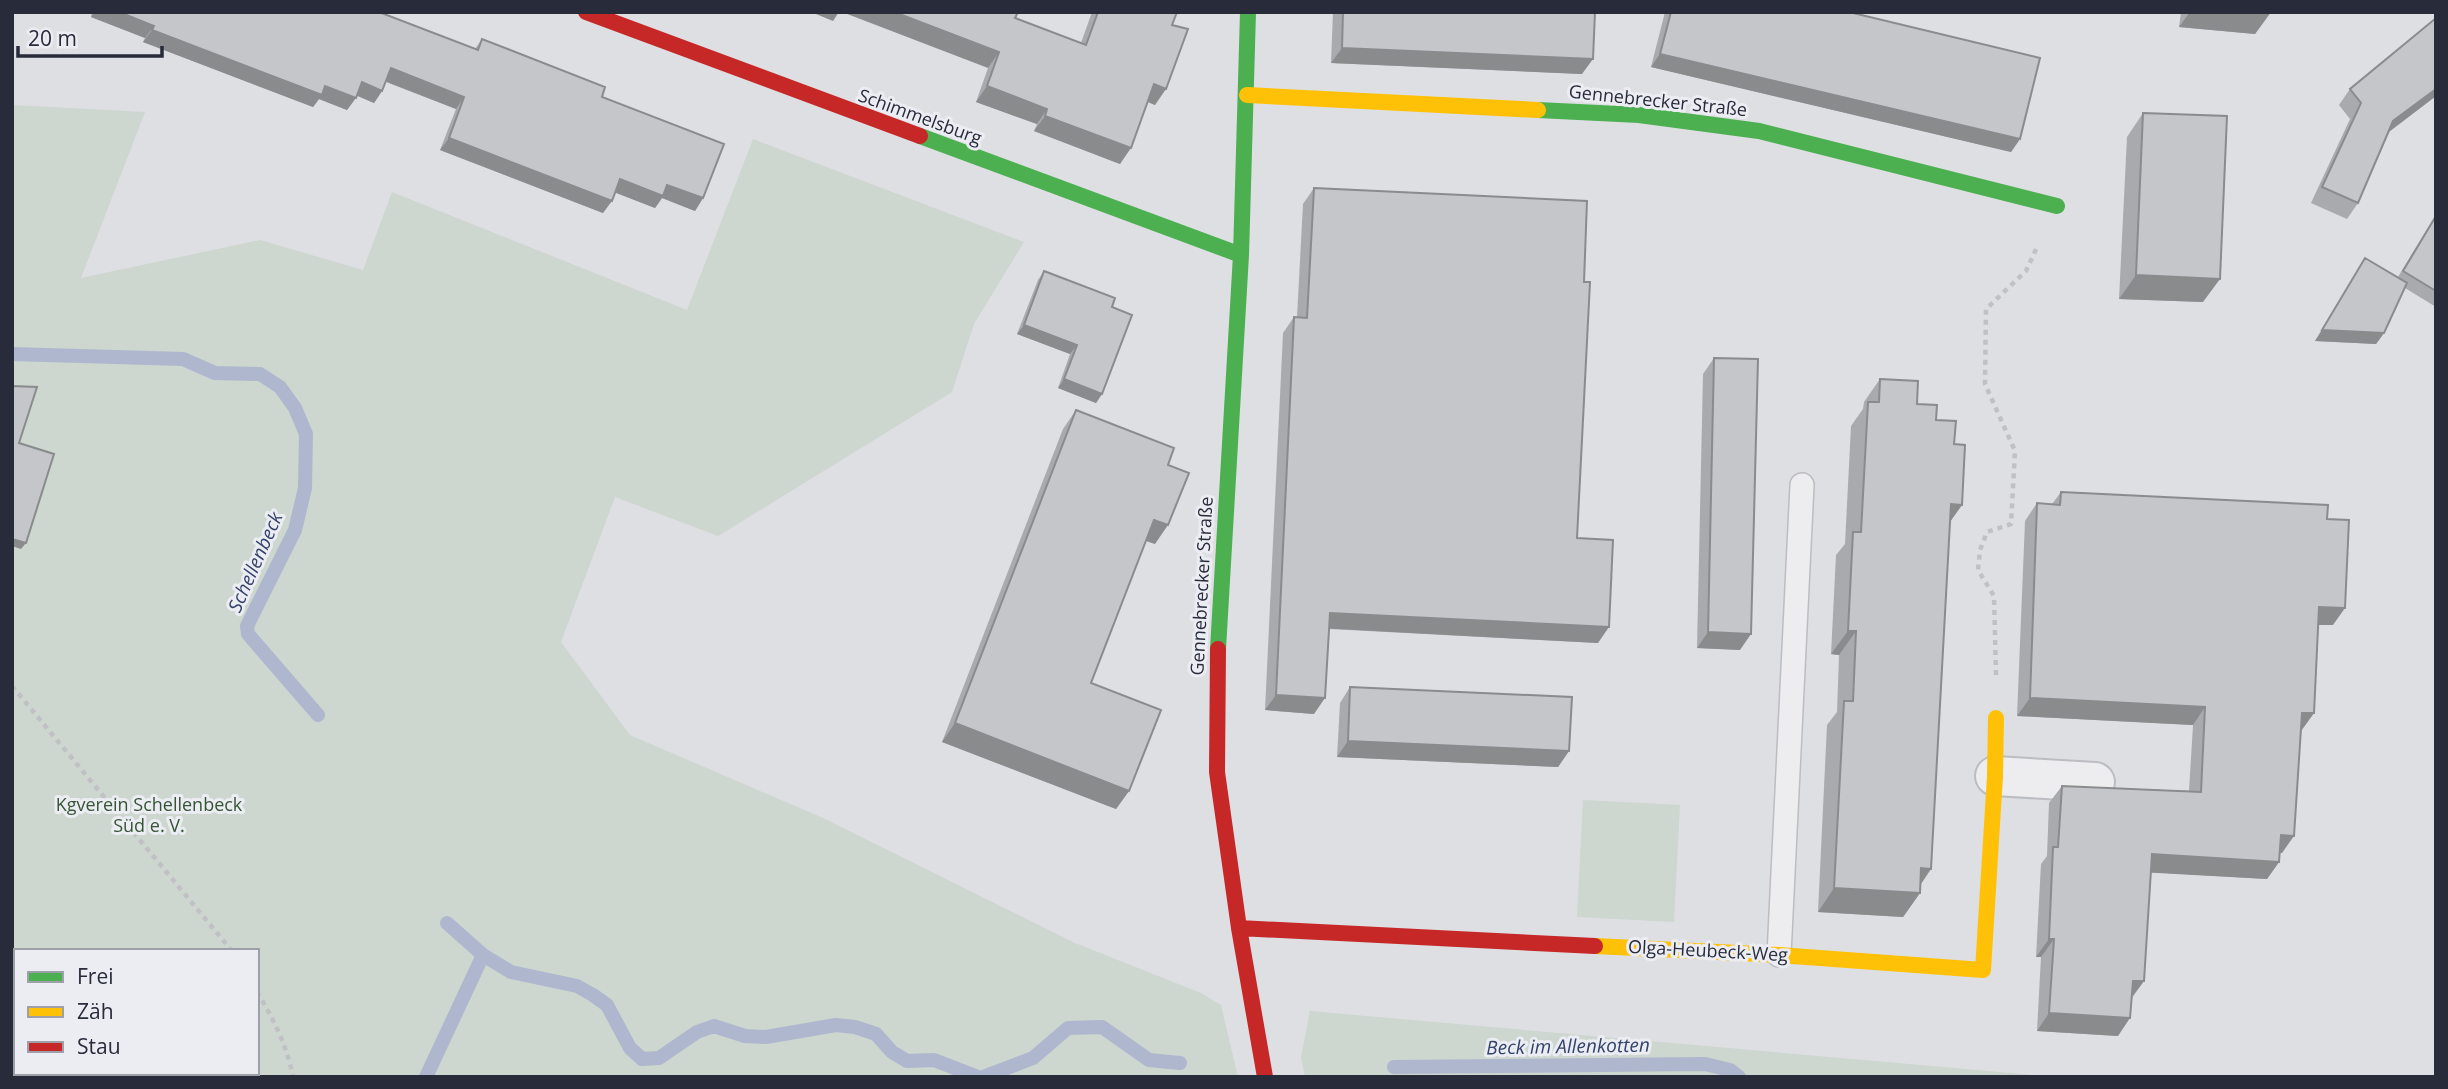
<svg xmlns="http://www.w3.org/2000/svg" width="2448" height="1089" viewBox="0 0 2448 1089" font-family="'Open Sans',sans-serif">
<rect width="100%" height="100%" fill="#dedfe3"/>
<path fill="#cdd6cf" fill-rule="evenodd" d="M 12,105 L 145,112 L 81,278 L 260,240 L 363,270 L 392,192 L 687,310 L 753,139 L 1024,242 L 974,324 L 952,392 L 718,536 L 615,497 L 561,642 L 630,735 L 823,818 L 1075,943 L 1201,993 L 1221,1005 L 1238,1077 L 12,1077 ZM 16,951 L 257,951 L 257,1073 L 16,1073 Z
M 1583,800 L 1680,805 L 1674,922 L 1577,917 Z
M 1310,1011 L 2056,1077 L 1305,1077 L 1301,1057 Z"/>
<g fill="none" stroke-linecap="round" stroke-linejoin="round">
<path stroke="#aeb7cd" stroke-width="14" d="M 12,354 L 183,359 L 215,373 L 260,374 L 280,387 L 295,408 L 306,434 L 305,488 L 295,530 L 247,626 L 248,634 L 318,715
M 483,955 L 511,972 L 577,986 L 593,995 L 607,1005 L 630,1048 L 642,1059 L 659,1058 L 697,1032 L 714,1026 L 745,1036 L 766,1037 L 836,1025 L 855,1027 L 876,1034 L 892,1052 L 907,1061 L 934,1060 L 978,1077
M 1394,1067 L 1705,1064 L 1730,1070 L 1739,1077
M 426,1077 L 483,955 L 447,923
M 983,1077 L 1033,1058 L 1068,1028 L 1102,1027 L 1149,1060 L 1180,1063"/>
<g stroke="#bcbdc1" stroke-width="26">
<path id="lane" d="M 1779,955 L 1802,485"/>
</g>
<g stroke="#bcbdc1" stroke-width="42">
<path id="street" d="M 1995,776 L 2095,782"/>
</g>
<path stroke="#c0c0c5" stroke-width="4.5" stroke-dasharray="5 5" stroke-linecap="butt" d="M 1996,675 L 1994,596 L 1978,570 L 1980,550 L 1987,532 L 2011,524 L 2015,451 L 1985,384 L 1986,309 L 2026,271 L 2038,245
M 12,686 L 232,951
M 257,992 C 273,1018 287,1046 293,1077
M 12,1015 L 16,1019
M 71,1073 L 75,1077"/>
<use href="#lane" stroke="#ededf0" stroke-width="23"/>
<use href="#street" stroke="#ededf0" stroke-width="38"/>
<path stroke="#4caf50" stroke-width="16" d="M 1538,110 L 1639,115 L 1759,131 L 2057,206
M 920,136 L 1241,255
M 1218,649 L 1241,255 L 1248,12"/>
<path stroke="#ffc107" stroke-width="16" d="M 1247,95 L 1538,110
M 1595,946 L 1779,955 L 1983,970 L 1995,776 L 1996,718"/>
<path stroke="#c62828" stroke-width="16" d="M 586,12 L 920,136
M 1218,649 L 1217,772 L 1239,928 L 1265,1077
M 1239,928 L 1595,946"/>
</g>
<path fill="#a9aaae" d="M 92,12 L 379,12 L 475,49 L 482,39 L 602,97 L 703,198 L 695,211 L 662,198 L 655,208 L 615,192 L 603,213 L 440,150 L 456,109 L 386,82 L 382,91 L 374,103 L 356,95 L 347,110 L 319,99 L 313,107 L 143,42 L 145,38 L 91,17 Z
M 1092,12 L 1177,12 L 1172,25 L 1155,105 L 1148,102 L 1120,164 L 1034,131 L 1037,124 L 976,102 L 988,68 L 1015,18 L 1081,43 Z
M 1333,12 L 1595,12 L 1582,74 L 1331,63 Z
M 1665,12 L 1849,12 L 2020,139 L 2011,152 L 1651,67 Z
M 2181,12 L 2271,12 L 2255,34 L 2179,27 Z
M 2436,18 L 2436,96 L 2389,132 L 2358,203 L 2347,219 L 2311,203 L 2350,119 L 2339,105 L 2350,89 Z
M 2143,113 L 2203,302 L 2119,299 L 2127,137 Z
M 1314,188 L 1584,282 L 1577,538 L 1598,643 L 1329,629 L 1314,714 L 1265,710 L 1283,333 L 1294,317 L 1297,317 L 1303,204 Z
M 2436,214 L 2436,307 L 2405,288 L 2384,333 L 2376,344 L 2315,341 L 2365,258 L 2398,277 Z
M 1044,271 L 1112,307 L 1102,394 L 1096,403 L 1058,388 L 1070,354 L 1017,334 L 1038,280 Z
M 1714,358 L 1740,650 L 1697,648 L 1703,374 Z
M 1880,379 L 1917,404 L 1936,420 L 1954,444 L 1962,505 L 1950,521 L 1920,893 L 1903,917 L 1818,912 L 1827,725 L 1837,712 L 1839,655 L 1831,654 L 1836,555 L 1845,544 L 1851,426 L 1863,409 L 1864,402 Z
M 1076,410 L 1155,544 L 1146,541 L 1091,683 L 1129,791 L 1116,809 L 942,742 L 1063,429 Z
M 2061,492 L 2327,519 L 2333,625 L 2318,625 L 2314,713 L 2301,731 L 2282,853 L 2280,853 L 2279,862 L 2267,879 L 2150,872 L 2144,981 L 2132,998 L 2118,1036 L 2037,1031 L 2041,957 L 2036,957 L 2041,864 L 2047,856 L 2049,803 L 2062,786 L 2189,791 L 2193,725 L 2017,716 L 2025,521 L 2037,503 L 2052,504 Z
M 1350,687 L 1569,751 L 1558,767 L 1337,757 L 1340,703 Z"/>
<path fill="#898b8d" d="M 94,12 L 119,12 L 154,26 L 145,38 L 91,17 Z
M 811,12 L 839,12 L 833,21 Z
M 842,12 L 894,12 L 999,52 L 988,68 Z
M 2190,12 L 2271,12 L 2255,34 L 2179,27 Z
M 152,30 L 325,86 L 356,98 L 347,110 L 319,99 L 313,107 L 143,42 Z
M 1342,48 L 1593,59 L 1582,74 L 1331,63 Z
M 1660,54 L 2020,139 L 2011,152 L 1651,67 Z
M 391,68 L 464,97 L 456,109 L 382,80 Z
M 362,82 L 382,91 L 374,103 L 353,94 Z
M 1154,84 L 1166,89 L 1155,105 L 1143,100 Z
M 987,86 L 1047,109 L 1037,124 L 976,102 Z
M 2436,89 L 2436,96 L 2382,137 L 2393,121 Z
M 1045,116 L 1131,148 L 1120,164 L 1034,131 Z
M 449,138 L 612,201 L 603,213 L 440,150 Z
M 620,179 L 667,185 L 703,198 L 695,211 L 662,198 L 655,208 L 611,191 Z
M 2136,275 L 2220,279 L 2203,302 L 2119,299 Z
M 1024,325 L 1077,345 L 1070,354 L 1017,334 Z
M 2322,330 L 2384,333 L 2376,344 L 2315,341 Z
M 1064,379 L 1102,394 L 1096,403 L 1058,388 Z
M 1951,504 L 1962,505 L 1945,529 Z
M 1154,520 L 1168,525 L 1155,544 L 1141,539 Z
M 12,539 L 26,543 L 21,549 L 12,546 Z
M 2319,607 L 2345,608 L 2333,625 L 2307,625 Z
M 1330,613 L 1609,627 L 1598,643 L 1319,628 Z
M 1848,631 L 1856,631 L 1839,655 L 1831,654 Z
M 1708,632 L 1751,634 L 1740,650 L 1697,648 Z
M 1276,695 L 1325,698 L 1314,714 L 1265,710 Z
M 2030,698 L 2205,707 L 2193,725 L 2017,716 Z
M 2302,713 L 2314,713 L 2301,731 L 2289,730 Z
M 955,723 L 1129,791 L 1116,809 L 942,742 Z
M 1348,741 L 1569,751 L 1558,767 L 1337,757 Z
M 2281,835 L 2294,836 L 2282,853 L 2268,852 Z
M 2152,854 L 2279,862 L 2267,879 L 2139,872 Z
M 1921,868 L 1931,869 L 1915,893 L 1920,893 L 1903,917 L 1818,912 L 1834,888 Z
M 2049,939 L 2054,939 L 2041,957 L 2036,957 Z
M 2133,981 L 2144,981 L 2131,998 Z
M 2049,1013 L 2130,1018 L 2118,1036 L 2037,1031 Z"/>
<path fill="#c4c6ca" stroke="#898b8d" stroke-width="2" d="M 119,12 L 379,12 L 478,50 L 482,39 L 605,87 L 602,97 L 724,144 L 703,198 L 667,185 L 663,196 L 620,179 L 612,201 L 449,138 L 464,97 L 391,68 L 382,91 L 362,82 L 356,98 L 325,86 L 322,95 L 152,30 L 154,26 Z
M 894,12 L 1018,12 L 1015,18 L 1086,45 L 1098,12 L 1177,12 L 1172,25 L 1188,29 L 1166,89 L 1154,84 L 1131,148 L 1045,116 L 1047,109 L 987,86 L 999,52 Z
M 1343,12 L 1595,12 L 1593,59 L 1342,48 Z
M 1671,12 L 1849,12 L 2040,58 L 2020,139 L 1660,54 Z
M 2436,18 L 2436,89 L 2393,121 L 2358,203 L 2322,187 L 2361,103 L 2350,89 Z
M 2143,113 L 2227,116 L 2220,279 L 2136,275 Z
M 1314,188 L 1587,201 L 1584,282 L 1590,282 L 1577,538 L 1613,540 L 1609,627 L 1330,613 L 1325,698 L 1276,695 L 1294,317 L 1307,318 Z
M 2436,216 L 2436,291 L 2403,271 Z
M 2365,258 L 2407,283 L 2384,333 L 2322,330 Z
M 1044,271 L 1115,298 L 1112,307 L 1132,315 L 1102,394 L 1064,379 L 1077,345 L 1024,325 Z
M 1714,358 L 1758,359 L 1751,634 L 1708,632 Z
M 1880,379 L 1918,381 L 1917,404 L 1937,405 L 1936,420 L 1956,421 L 1954,444 L 1965,445 L 1962,505 L 1951,504 L 1931,869 L 1921,868 L 1920,893 L 1834,888 L 1844,701 L 1853,701 L 1856,631 L 1848,631 L 1853,532 L 1861,532 L 1868,402 L 1879,402 Z
M 12,386 L 37,387 L 19,443 L 54,454 L 26,543 L 12,539 Z
M 1076,410 L 1174,448 L 1168,465 L 1189,473 L 1168,525 L 1154,520 L 1091,683 L 1161,710 L 1129,791 L 955,723 Z
M 2061,492 L 2328,505 L 2327,519 L 2349,520 L 2345,608 L 2319,607 L 2314,713 L 2302,713 L 2294,836 L 2281,835 L 2279,862 L 2152,854 L 2144,981 L 2133,981 L 2130,1018 L 2049,1013 L 2054,939 L 2049,939 L 2053,847 L 2058,847 L 2062,786 L 2201,792 L 2205,707 L 2030,698 L 2037,503 L 2060,505 Z
M 1350,687 L 1572,697 L 1569,751 L 1348,741 Z"/>
<g text-anchor="middle" stroke-width="6" stroke-linejoin="round" paint-order="stroke">
<g font-size="18" fill="#272b3a" stroke="#ebedf3">
<text transform="translate(1658 101) rotate(6)" y="6">Gennebrecker Straße</text>
<text transform="translate(920 117) rotate(20)" y="6">Schimmelsburg</text>
<text transform="translate(1202 586) rotate(-87)" y="6">Gennebrecker Straße</text>
<text transform="translate(1708 951) rotate(3)" y="6">Olga-Heubeck-Weg</text>
</g>
<g font-size="18" fill="#365535" stroke="#ebedf3">
<text x="149" y="811">Kgverein Schellenbeck<tspan x="149" dy="21">Süd e. V.</tspan></text>
</g>
<g font-size="19" font-style="italic" fill="#34436b" stroke="#ebedf3">
<text transform="translate(255 562) rotate(-66)" y="7">Schellenbeck</text>
<text transform="translate(1568 1046) rotate(-1)" y="7">Beck im Allenkotten</text>
</g>
</g>
<rect width="2448" height="1089" fill="none" stroke="#272b3a" stroke-width="28"/>
<rect x="14" y="949" width="245" height="126" fill="#ebedf3" stroke="#9d9fa9" stroke-width="2"/>
<rect x="28" y="972" width="35" height="10" fill="#4caf50" stroke="#9d9fa9" stroke-width="2"/>
<text x="77" y="984" font-size="21" fill="#272b3a">Frei</text>
<rect x="28" y="1007" width="35" height="10" fill="#ffc107" stroke="#9d9fa9" stroke-width="2"/>
<text x="77" y="1019" font-size="21" fill="#272b3a">Zäh</text>
<rect x="28" y="1042" width="35" height="10" fill="#c62828" stroke="#9d9fa9" stroke-width="2"/>
<text x="77" y="1054" font-size="21" fill="#272b3a">Stau</text>
<path d="M18 46v10h144v-10" fill="none" stroke="#272b3a" stroke-width="3.5"/>
<text x="28" y="46" font-size="21" fill="#272b3a" stroke="#ebedf3" stroke-width="5" paint-order="stroke">20 m</text>
</svg>
